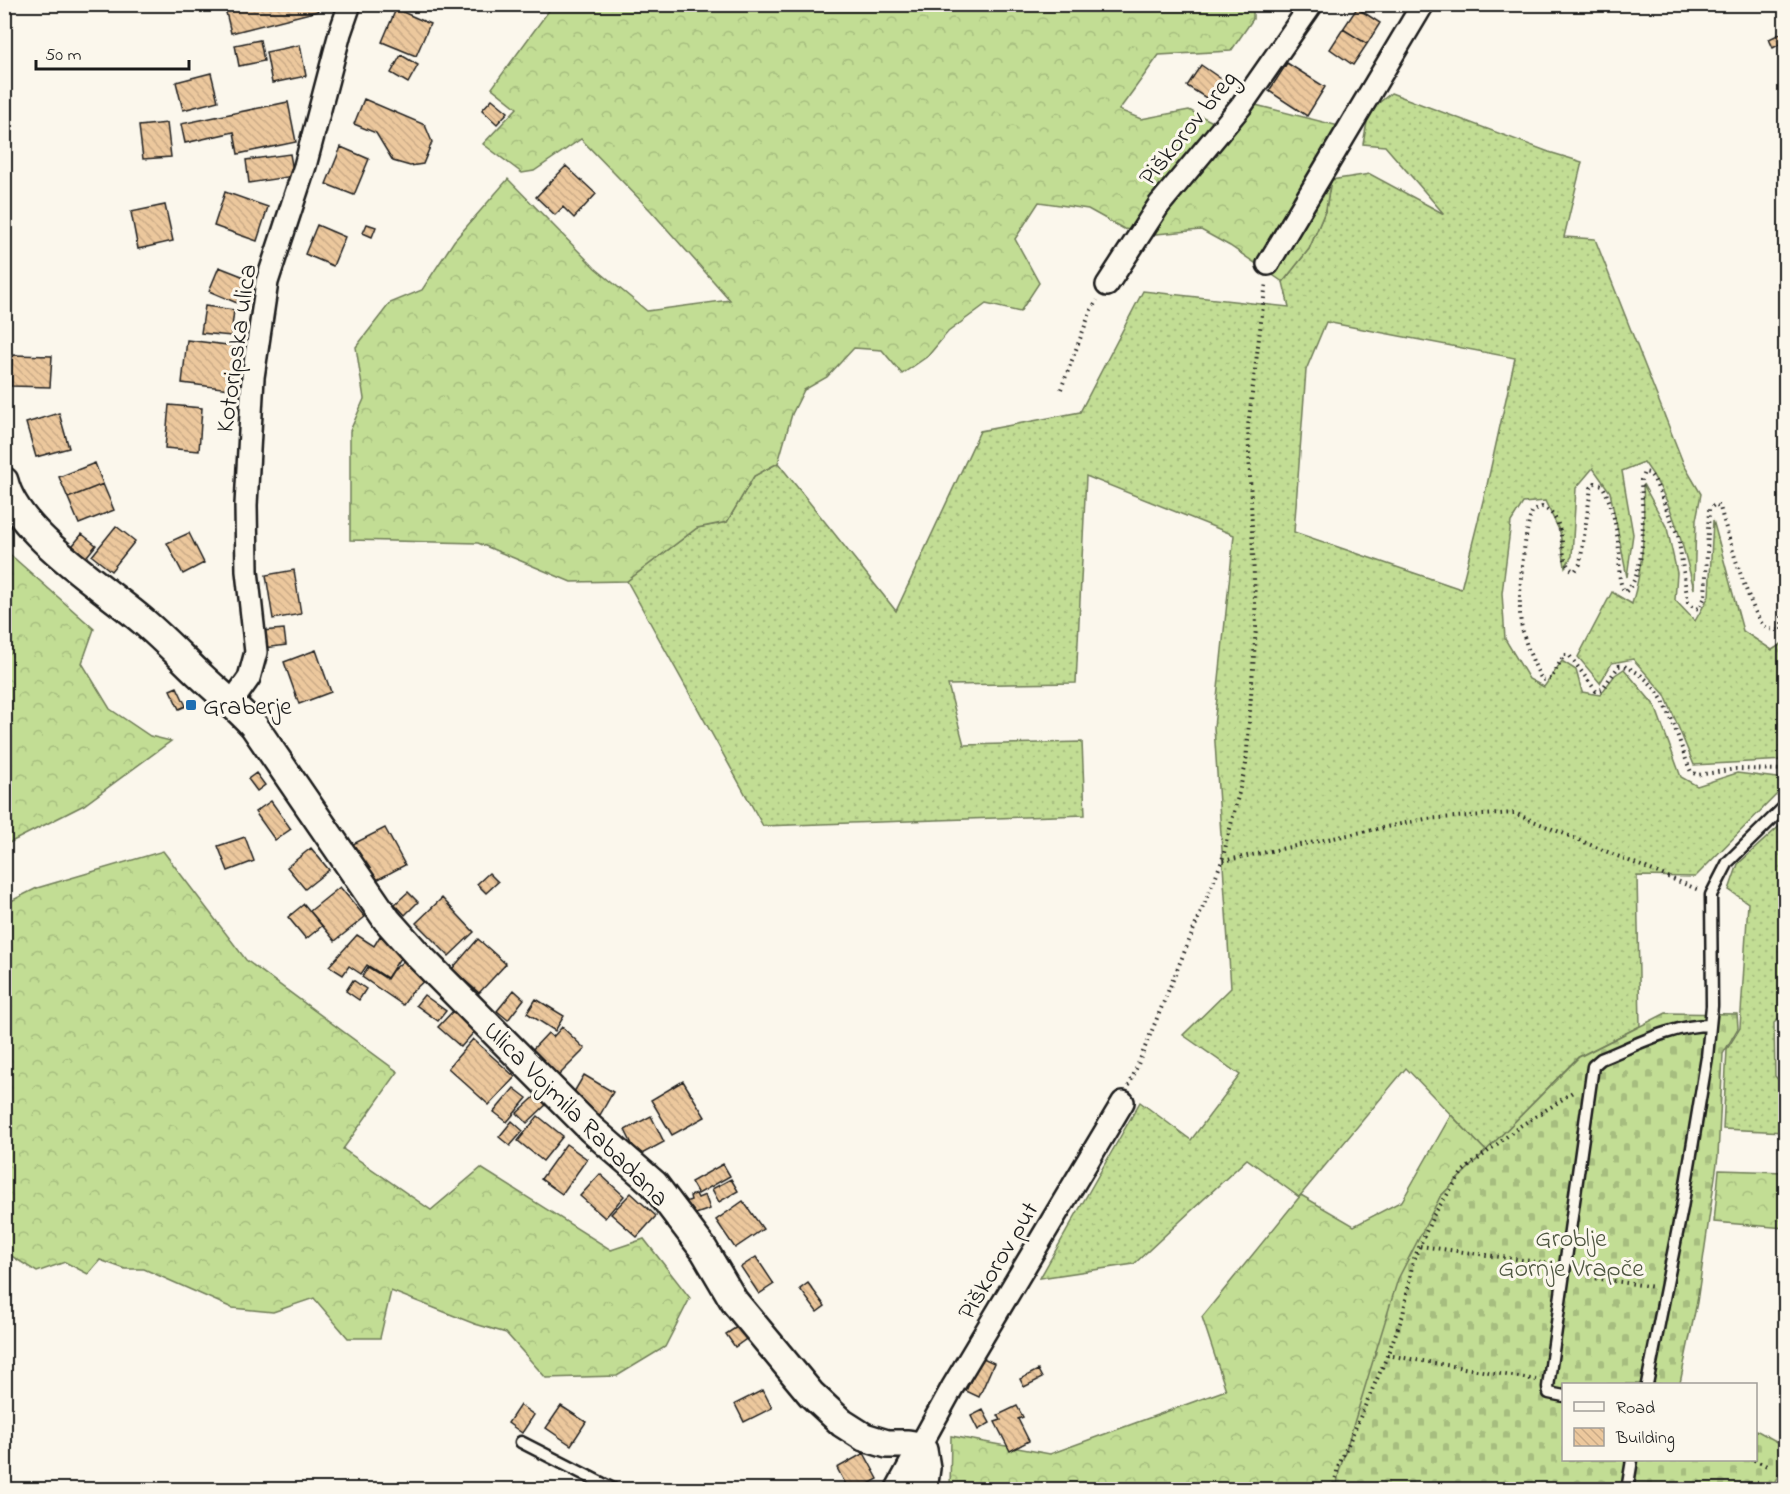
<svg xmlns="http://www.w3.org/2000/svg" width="1790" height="1494" viewBox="0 0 1790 1494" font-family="'Indie Flower',sans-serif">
<defs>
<pattern id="grass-dots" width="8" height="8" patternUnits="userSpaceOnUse" patternTransform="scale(1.5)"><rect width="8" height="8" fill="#c2dd94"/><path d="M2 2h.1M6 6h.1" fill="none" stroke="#a6bd7f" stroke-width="1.8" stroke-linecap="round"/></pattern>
<pattern id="forest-crowns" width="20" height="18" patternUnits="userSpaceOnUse" patternTransform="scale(1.5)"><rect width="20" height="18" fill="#c2dd94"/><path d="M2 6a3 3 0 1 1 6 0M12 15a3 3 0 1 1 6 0" fill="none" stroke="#a6bd7f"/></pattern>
<pattern id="cemetery-stones" width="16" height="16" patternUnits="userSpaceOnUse" patternTransform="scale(1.5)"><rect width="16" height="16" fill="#c2dd94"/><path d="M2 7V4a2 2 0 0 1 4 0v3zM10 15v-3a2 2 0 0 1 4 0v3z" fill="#a6bd7f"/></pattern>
<pattern id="building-back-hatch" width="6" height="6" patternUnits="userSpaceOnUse" patternTransform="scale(1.5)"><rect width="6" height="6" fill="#ecc89d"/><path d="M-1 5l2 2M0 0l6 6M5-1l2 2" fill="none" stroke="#caab87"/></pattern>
</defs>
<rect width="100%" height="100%" fill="#fbf7ec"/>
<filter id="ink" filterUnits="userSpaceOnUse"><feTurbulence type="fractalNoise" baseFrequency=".0167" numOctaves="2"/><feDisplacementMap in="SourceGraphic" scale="12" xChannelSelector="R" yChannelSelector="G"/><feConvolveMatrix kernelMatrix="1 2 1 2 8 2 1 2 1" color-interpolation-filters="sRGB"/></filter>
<g filter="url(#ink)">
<path fill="url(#grass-dots)" stroke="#6f7c58" stroke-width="1.5" fill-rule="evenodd" d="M 1391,93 L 1549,152 L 1582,162 L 1564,237 L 1595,239 L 1684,465 L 1701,494 L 1696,520 L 1694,589 C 1683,545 1672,499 1644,462 L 1622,471 L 1633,534 L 1627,577 L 1610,492 L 1593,468 L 1576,488 L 1572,556 L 1565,567 L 1560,532 L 1545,501 L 1523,503 L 1511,522 L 1502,593 L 1505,639 L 1529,679 L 1544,687 L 1562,661 L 1576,670 L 1582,692 L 1600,695 L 1615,675 L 1624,669 L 1655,706 L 1681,777 L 1697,786 L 1737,773 L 1785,779 L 1785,786 L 1695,877 L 1637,876 L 1640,1026 L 1578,1057 L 1486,1151 L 1406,1068 L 1299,1197 L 1247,1159 L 1134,1264 L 1040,1278 L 1140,1102 L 1191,1140 L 1240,1075 L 1183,1035 L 1231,988 L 1214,727 L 1234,535 L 1086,476 L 1076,683 L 948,685 L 964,745 L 1082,742 L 1085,815 L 763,826 L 627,581 L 697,528 L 727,522 L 754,476 L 778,463 L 896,611 L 980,431 L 1080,412 L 1143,291 L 1289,307 L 1283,282 L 1309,249 L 1326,209 L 1331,180 L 1370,174 L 1444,214 L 1385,146 L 1363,144 L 1369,111 ZM 1326,322 L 1515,358 L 1487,485 L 1461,589 L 1294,532 L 1306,370 Z
M 1643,484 L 1667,528 L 1677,573 L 1675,600 L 1695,621 L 1709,596 L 1713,520 L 1743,631 L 1772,650 L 1783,643 L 1785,595 L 1785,760 L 1694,765 L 1665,695 L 1633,659 L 1612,663 L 1600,683 L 1578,657 L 1612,592 L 1632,604 C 1644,563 1645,527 1643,484 Z
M 1785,821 L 1785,1013 L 1774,1023 L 1775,1076 L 1785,1087 L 1785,1132 L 1723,1129 L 1727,1049 L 1740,1028 L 1748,903 L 1729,890 L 1738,864 Z"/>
<path fill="url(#forest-crowns)" stroke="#6f7c58" stroke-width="1.5" d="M 553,5 L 1253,5 L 1253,19 L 1231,51 L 1159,55 L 1119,110 L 1141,119 L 1189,110 L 1221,126 L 1236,100 L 1339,126 L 1326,209 L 1309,249 L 1283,282 L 1230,246 L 1201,230 L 1156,234 L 1124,229 L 1088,209 L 1039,202 L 1015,239 L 1039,283 L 1020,312 L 986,304 L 948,332 L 928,356 L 902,374 L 882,350 L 854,348 L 827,377 L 804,390 L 792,414 L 778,463 L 754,476 L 727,522 L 697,528 L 627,581 L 571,582 L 478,543 L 350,540 L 350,431 L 364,399 L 356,347 L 390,303 L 422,290 L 454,241 L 508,179 L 595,268 L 647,311 L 730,300 L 651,211 L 581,139 L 534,171 L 522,173 L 483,144 L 517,108 L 492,88 Z
M 5,550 L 94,629 L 82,663 L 110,709 L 150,736 L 171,741 L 84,805 L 5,845 Z
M 163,851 L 246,960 L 398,1072 L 343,1149 L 431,1210 L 481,1168 L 611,1250 L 644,1239 L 690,1298 L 665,1347 L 617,1376 L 546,1378 L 506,1333 L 475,1324 L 391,1291 L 380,1338 L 348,1338 L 314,1298 L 273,1312 L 232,1308 L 144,1269 L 125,1269 L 100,1260 L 88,1274 L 65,1262 L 37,1272 L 5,1252 L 5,904 L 37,888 Z
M 1451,1115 L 1486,1151 L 1440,1197 L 1337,1489 L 950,1490 L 951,1436 L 1050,1454 L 1226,1390 L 1202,1317 L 1301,1195 L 1354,1226 L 1402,1201 Z
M 1719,1170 L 1785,1172 L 1785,1228 L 1714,1222 Z"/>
<path fill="url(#cemetery-stones)" stroke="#6f7c58" stroke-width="1.5" d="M 1666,1013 L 1737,1014 L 1738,1028 L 1723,1054 L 1718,1156 L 1697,1302 L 1680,1383 L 1694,1384 L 1564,1384 L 1564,1460 L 1756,1460 L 1756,1430 L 1785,1446 L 1785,1462 L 1771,1489 L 1336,1490 L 1339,1472 L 1398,1279 L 1440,1197 L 1579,1057 Z"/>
<path fill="url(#building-back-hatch)" stroke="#1c1c1c" stroke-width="1.5" d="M 224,4 L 316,4 L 318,11 L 231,33 Z
M 1357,8 L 1380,23 L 1367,44 L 1343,29 Z
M 396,9 L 430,24 L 416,56 L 382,42 Z
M 1343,29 L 1367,44 L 1353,65 L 1330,49 Z
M 1786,31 L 1786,41 L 1773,48 L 1769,39 Z
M 260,40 L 264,61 L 239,66 L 235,45 Z
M 300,45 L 306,76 L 272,83 L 266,52 Z
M 401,55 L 418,65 L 408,83 L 391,73 Z
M 1287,63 L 1325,87 L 1307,116 L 1269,91 Z
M 1201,65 L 1224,81 L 1211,101 L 1187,86 Z
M 211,73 L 218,101 L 183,110 L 176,82 Z
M 364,99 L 425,125 L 432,142 L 423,164 L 410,166 L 393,161 L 376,133 L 354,124 Z
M 492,99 L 508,112 L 497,124 L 482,110 Z
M 288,102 L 296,142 L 238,154 L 234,132 L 185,143 L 181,124 Z
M 167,123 L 171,157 L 143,159 L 139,126 Z
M 341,147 L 369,159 L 354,195 L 326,184 Z
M 290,154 L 294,176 L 249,183 L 246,160 Z
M 566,166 L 596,194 L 574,218 L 563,207 L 555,215 L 536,197 Z
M 225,192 L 268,207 L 257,241 L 214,226 Z
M 165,205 L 173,241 L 138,249 L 131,212 Z
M 367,224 L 376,227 L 372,237 L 363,233 Z
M 317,225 L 345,237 L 333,266 L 305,254 Z
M 219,267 L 247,278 L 237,303 L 209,291 Z
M 205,306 L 234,310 L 231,336 L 201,333 Z
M 187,340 L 235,346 L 230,389 L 182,383 Z
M 12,355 L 52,356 L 50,387 L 11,386 Z
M 169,405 L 202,408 L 199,451 L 165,448 Z
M 59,413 L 69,448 L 36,457 L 26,423 Z
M 95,463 L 103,484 L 68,498 L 59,477 Z
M 103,484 L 114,510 L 79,524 L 68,498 Z
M 116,526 L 135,541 L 111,571 L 92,556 Z
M 189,533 L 204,563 L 183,574 L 167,543 Z
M 82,534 L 96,545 L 83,561 L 69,550 Z
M 294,570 L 301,614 L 273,619 L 266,575 Z
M 284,629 L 286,645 L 264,648 L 262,631 Z
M 316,650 L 331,692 L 299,704 L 284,662 Z
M 177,687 L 186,706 L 179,709 L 170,690 Z
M 256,773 L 265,785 L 257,791 L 248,779 Z
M 271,801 L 291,829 L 275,840 L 255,812 Z
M 385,828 L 405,865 L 373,882 L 353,844 Z
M 245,837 L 254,861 L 228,871 L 218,846 Z
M 311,848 L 329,870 L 305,889 L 287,867 Z
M 489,873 L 498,882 L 486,893 L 477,884 Z
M 340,887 L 365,917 L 335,941 L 310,911 Z
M 408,892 L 418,902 L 405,915 L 395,904 Z
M 442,898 L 474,932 L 449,956 L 416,923 Z
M 304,904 L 322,926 L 306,939 L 288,917 Z
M 357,935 L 374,946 L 380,936 L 404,952 L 387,978 L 367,965 L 361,974 L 349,966 L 343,975 L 329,966 Z
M 478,939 L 506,964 L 479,993 L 452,969 Z
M 408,957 L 428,977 L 412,992 L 403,1005 L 362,977 L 368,967 L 387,979 L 392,971 Z
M 353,980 L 366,989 L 359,1000 L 346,991 Z
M 514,990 L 524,999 L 508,1020 L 497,1011 Z
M 424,995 L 446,1011 L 438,1021 L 416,1005 Z
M 536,999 L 564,1016 L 555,1031 L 527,1013 Z
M 453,1011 L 475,1031 L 461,1047 L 438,1027 Z
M 562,1027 L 585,1049 L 557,1077 L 530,1052 L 548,1033 L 553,1037 Z
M 473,1039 L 515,1077 L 489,1105 L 448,1068 Z
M 584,1075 L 613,1092 L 600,1115 L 571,1097 Z
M 683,1081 L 705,1117 L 672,1135 L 651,1100 Z
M 514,1088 L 527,1098 L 507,1122 L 494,1112 Z
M 540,1092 L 549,1102 L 527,1123 L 517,1113 Z
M 538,1116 L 563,1136 L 543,1161 L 518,1141 Z
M 651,1116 L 664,1142 L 638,1156 L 625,1130 Z
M 512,1121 L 523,1131 L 510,1146 L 499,1137 Z
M 566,1144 L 587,1159 L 562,1194 L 541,1179 Z
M 723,1164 L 730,1176 L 698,1194 L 691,1182 Z
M 600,1174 L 624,1196 L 605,1218 L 580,1196 Z
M 731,1179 L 738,1191 L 719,1202 L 712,1189 Z
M 631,1193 L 656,1216 L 637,1237 L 611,1214 Z
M 696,1194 L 698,1198 L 705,1195 L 710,1209 L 690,1216 L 685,1202 L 691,1200 L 690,1196 Z
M 743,1201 L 763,1229 L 735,1248 L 716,1220 Z
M 756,1257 L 774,1284 L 759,1294 L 741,1267 Z
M 808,1283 L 825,1306 L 817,1312 L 800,1289 Z
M 740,1325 L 749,1337 L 735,1347 L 726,1334 Z
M 981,1357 L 994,1363 L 979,1397 L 966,1391 Z
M 1038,1370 L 1042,1378 L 1024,1387 L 1020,1379 Z
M 763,1390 L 772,1408 L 744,1422 L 735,1404 Z
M 520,1405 L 534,1415 L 522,1433 L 508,1423 Z
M 561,1406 L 586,1422 L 571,1445 L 546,1428 Z
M 1017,1406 L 1023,1417 L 1018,1419 L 1029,1441 L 1010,1451 L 995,1422 L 1001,1420 L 998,1415 Z
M 983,1410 L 990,1423 L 978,1430 L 971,1416 Z
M 864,1453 L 878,1479 L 858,1490 L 849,1490 L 837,1468 Z"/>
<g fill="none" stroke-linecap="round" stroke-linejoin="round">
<g stroke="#1c1c1c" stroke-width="15">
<path id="service" d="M 1647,1384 L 1682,1208 L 1707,1057 L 1712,1006 L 1711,895 L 1728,862 L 1786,805
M 1564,1396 L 1549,1393 L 1548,1387 L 1593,1066 L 1601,1059 C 1636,1045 1672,1025 1710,1025
M 521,1442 L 615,1490
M 1627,1490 L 1632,1460"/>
</g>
<g stroke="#1c1c1c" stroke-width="26">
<path id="minor" d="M 1268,264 L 1423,4
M 1107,285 L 1159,205 L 1241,106 L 1312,4
M 232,702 L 249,678 L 256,652 L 247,571 L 246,505 L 253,377 L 267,282 L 305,166 L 340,33 L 350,4
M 896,1490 L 952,1388 L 1123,1102"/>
</g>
<g stroke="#1c1c1c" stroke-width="32">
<path id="tertiary" d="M 4,481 C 16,533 105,588 144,622 C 164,639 182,658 201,676 C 219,693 237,707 254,726 L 387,920 L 418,955 L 591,1129 L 654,1184 L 704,1250 L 734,1301 L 811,1394 L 842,1423 L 864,1437 L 887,1444 L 908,1444 L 920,1446 L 923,1450 L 926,1468 L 923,1490"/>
</g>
<path stroke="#1c1c1c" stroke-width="4" stroke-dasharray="1.5 4.5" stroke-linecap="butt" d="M 1061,389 L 1091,310 L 1097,300
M 1786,557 L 1782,567 L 1782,630 C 1775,630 1769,630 1764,626 C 1751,614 1725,527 1720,507 L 1715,504 L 1709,509 L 1705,597 L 1699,609 L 1693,607 L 1688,602 L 1678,536 L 1654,479 L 1649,473 L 1644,472 L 1641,480 C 1642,508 1649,573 1625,592 C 1616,579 1621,565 1619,550 C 1617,529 1612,502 1602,485 L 1595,483 L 1591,488 L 1580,564 L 1575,571 C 1554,564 1572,520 1542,507 L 1532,512 C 1524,532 1517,602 1521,623 C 1524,641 1533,663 1542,680 L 1551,679 L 1564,655 L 1569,655 L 1596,691 L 1602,689 L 1619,666 C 1626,665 1630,669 1636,672 C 1669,691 1677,740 1691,772 L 1698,775 L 1736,769 L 1786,770
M 1223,861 L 1425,819 L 1514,813 L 1699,890
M 1129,1086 L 1222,861 L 1246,764 L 1256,627 L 1248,426 L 1266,282
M 1420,1246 L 1552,1264
M 1580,1268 L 1594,1270 L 1594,1278 L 1654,1287
M 1387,1355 L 1536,1380
M 1754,1460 L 1767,1466
M 1333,1490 L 1338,1467 L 1385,1361 L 1403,1315 L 1413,1261 L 1433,1216 L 1463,1171 L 1520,1126 L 1554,1105 L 1574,1091"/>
<use href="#service" stroke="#fbf7ec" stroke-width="10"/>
<use href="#minor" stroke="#fbf7ec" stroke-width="21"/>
<use href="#tertiary" stroke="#fbf7ec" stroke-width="27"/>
</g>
</g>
<rect fill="#1f6fb2" stroke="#fbf7ec" stroke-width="2" x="185" y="699" width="12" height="12" rx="3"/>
<g text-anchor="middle" stroke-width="6" stroke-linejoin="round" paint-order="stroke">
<g font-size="26" fill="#1c1c1c" stroke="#fbf7ec">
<text transform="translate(1187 127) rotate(-51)" y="9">Piškorov breg</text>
<text transform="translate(235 348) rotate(-82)" y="9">Kotoripska ulica</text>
<text transform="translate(577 1113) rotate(45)" y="9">Ulica Vojmila Rabadana</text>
<text transform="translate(997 1260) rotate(-59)" y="9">Piškorov put</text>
</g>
<g font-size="26" fill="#1c1c1c" stroke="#fbf7ec" text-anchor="start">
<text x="203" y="714">Graberje</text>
</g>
<g font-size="26" fill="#4e5640" stroke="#fbf7ec">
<text x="1571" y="1246">Groblje<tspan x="1571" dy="30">Gornje Vrapče</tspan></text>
</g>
</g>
<rect width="1790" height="1494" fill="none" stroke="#fbf7ec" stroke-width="24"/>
<rect x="12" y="12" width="1766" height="1470" fill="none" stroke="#1c1c1c" stroke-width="2" filter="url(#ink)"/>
<rect x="1562" y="1383" width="195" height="78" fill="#fbf7ec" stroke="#a29f99" stroke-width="1.5"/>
<rect x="1574" y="1402" width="30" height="9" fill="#fbf7ec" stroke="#a29f99" stroke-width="1.5"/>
<text x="1616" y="1413" font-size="18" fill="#1c1c1c">Road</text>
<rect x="1574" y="1428" width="30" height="18" fill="url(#building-back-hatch)" stroke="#a29f99" stroke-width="1.5"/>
<text x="1616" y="1443" font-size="18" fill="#1c1c1c">Building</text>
<path d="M36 60v9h153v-9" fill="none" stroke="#1c1c1c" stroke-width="3"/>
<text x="45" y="60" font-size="18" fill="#1c1c1c" stroke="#fbf7ec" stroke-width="4.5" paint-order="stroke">50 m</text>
</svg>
